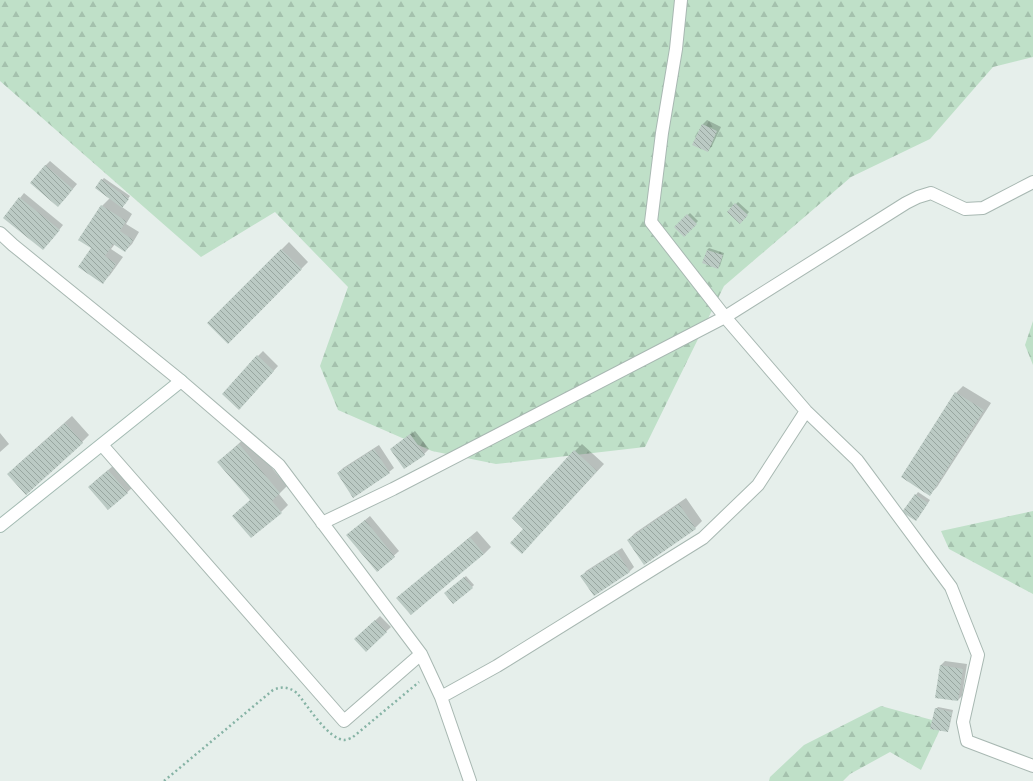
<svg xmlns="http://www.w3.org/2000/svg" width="1033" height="781" viewBox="0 0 1033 781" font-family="'Space Grotesk',sans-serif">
<defs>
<pattern id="forest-firs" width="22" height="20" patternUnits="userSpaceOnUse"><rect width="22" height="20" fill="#bfe0c8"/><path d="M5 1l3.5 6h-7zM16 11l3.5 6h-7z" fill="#a4c1ad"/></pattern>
<pattern id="building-back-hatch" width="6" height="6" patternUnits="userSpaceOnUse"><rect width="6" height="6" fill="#bbcac4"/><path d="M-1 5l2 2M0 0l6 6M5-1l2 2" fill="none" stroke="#98a6a0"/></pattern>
</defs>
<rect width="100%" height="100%" fill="#e6efeb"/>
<path fill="url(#forest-firs)" d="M 0,0 L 1033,0 L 1033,57 L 993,67 L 930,139 L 851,177 L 724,286 L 645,447 L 496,464 L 432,451 L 338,410 L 320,366 L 348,287 L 275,212 L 201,257 L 0,81 Z
M 1033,321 L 1033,365 L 1025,345 Z
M 1033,511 L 1033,594 L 949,549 L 941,531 Z
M 881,706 L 943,723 L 921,770 L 890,752 L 850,774 L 843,781 L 769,781 L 770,777 L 804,745 Z"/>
<path fill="#0003" d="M 707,120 L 721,127 L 712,146 L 708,151 L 702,125 Z
M 50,161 L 77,184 L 63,201 L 45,166 Z
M 104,178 L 130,196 L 122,207 L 132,214 L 126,224 L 139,232 L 132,244 L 125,251 L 115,244 L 111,249 L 123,257 L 110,275 L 103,282 L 93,248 L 102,206 L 110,198 L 102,180 Z
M 24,193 L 63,225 L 48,244 L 20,198 Z
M 738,202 L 749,212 L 740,222 L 728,212 Z
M 690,213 L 698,221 L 684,236 L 675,227 Z
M 289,242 L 308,262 L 228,343 L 208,323 Z
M 709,248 L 724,253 L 720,266 L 718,268 L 707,250 Z
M 263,351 L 278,366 L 244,404 L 258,356 Z
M 963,386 L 991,403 L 937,487 L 930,494 L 902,477 L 956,393 Z
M 72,416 L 89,435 L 82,442 L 15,467 Z
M 415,431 L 429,449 L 424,454 L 391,449 Z
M 0,433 L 9,444 L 0,452 Z
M 246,437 L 287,486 L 279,494 L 288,505 L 281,512 L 251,500 L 226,455 Z
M 582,444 L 604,464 L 529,545 L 525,529 L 575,451 Z
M 379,445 L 394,468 L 389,472 L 338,473 L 343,468 Z
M 113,466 L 132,488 L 108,509 L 94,482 Z
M 918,492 L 930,500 L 918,518 L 904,512 Z
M 686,498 L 702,521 L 695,528 L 628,540 L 635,533 Z
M 370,516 L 399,551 L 377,571 L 352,531 Z
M 477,531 L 491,547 L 484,554 L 398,598 Z
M 622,548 L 634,567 L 630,571 L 594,595 L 582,576 L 586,571 Z
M 466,576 L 474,585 L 472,587 L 447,591 Z
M 380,616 L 391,627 L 366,650 L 356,639 Z
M 945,661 L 967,664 L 962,696 L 958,700 L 940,666 Z
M 938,707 L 953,710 L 949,729 L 947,731 L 936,709 Z"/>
<path fill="url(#building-back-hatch)" d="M 702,124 L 717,131 L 708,152 L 692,145 Z
M 45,165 L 73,189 L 58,207 L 30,183 Z
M 101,179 L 129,199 L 122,208 L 95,188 Z
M 19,197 L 60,230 L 43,250 L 3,218 Z
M 735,203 L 748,215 L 740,224 L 727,212 Z
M 101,205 L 126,221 L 120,231 L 133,240 L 125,252 L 113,244 L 105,256 L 116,264 L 103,284 L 78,267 L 91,248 L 78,240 Z
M 687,214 L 697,224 L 684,237 L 674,227 Z
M 281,249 L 302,269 L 228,344 L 207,323 Z
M 707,250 L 723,255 L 718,269 L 702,263 Z
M 257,355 L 274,371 L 239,410 L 222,394 Z
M 955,392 L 984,410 L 930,496 L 901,477 Z
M 65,423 L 83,443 L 26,495 L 7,474 Z
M 410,434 L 425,455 L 404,469 L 390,449 Z
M 239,444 L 280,493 L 272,501 L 282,513 L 251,538 L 232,516 L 250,500 L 217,462 Z
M 374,449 L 390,473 L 353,498 L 337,473 Z
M 574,450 L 597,471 L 522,554 L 510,543 L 523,529 L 512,518 Z
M 108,470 L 128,493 L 108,510 L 88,487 Z
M 915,494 L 928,503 L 916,521 L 902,512 Z
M 679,504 L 696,529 L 644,565 L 627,540 Z
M 365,520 L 395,557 L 377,572 L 346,535 Z
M 470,537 L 484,554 L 411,615 L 396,598 Z
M 617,552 L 630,572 L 594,596 L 580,576 Z
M 464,577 L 473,588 L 453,604 L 444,593 Z
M 375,620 L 387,632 L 366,652 L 354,639 Z
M 940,665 L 963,669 L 958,701 L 935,698 Z
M 935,708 L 952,712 L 948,732 L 930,729 Z"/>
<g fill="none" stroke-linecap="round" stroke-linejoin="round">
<g stroke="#a8b8b2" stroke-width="14">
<path id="street" d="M 681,0 L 676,49 L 662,133 L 651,222 L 725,317 L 806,411 L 857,460 L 951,587 L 978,655 L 963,722 L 967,741 L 1033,766
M 0,233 L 13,245 L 181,381 L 279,465 L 421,654 L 441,697 L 470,781
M 102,445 L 344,721 L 421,654
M 322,523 L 393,489 L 725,317 L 906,203 L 918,197 L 931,193 L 965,209 L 983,208 L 1033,182
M 441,697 L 497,666 L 703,538 L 758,485 L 806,411"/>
</g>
<g stroke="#a4bbb3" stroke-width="14">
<path id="secondary" d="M 0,526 L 181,381"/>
</g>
<path stroke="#86b3a5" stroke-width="2.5" stroke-dasharray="2 3" stroke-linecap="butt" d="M 164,781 L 273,690 C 282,686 289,687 297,693 C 307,705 328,739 344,740 C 347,740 351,738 353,737 L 419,682"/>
<use href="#street" stroke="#fff" stroke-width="12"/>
<use href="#secondary" stroke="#fff" stroke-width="12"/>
</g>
</svg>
